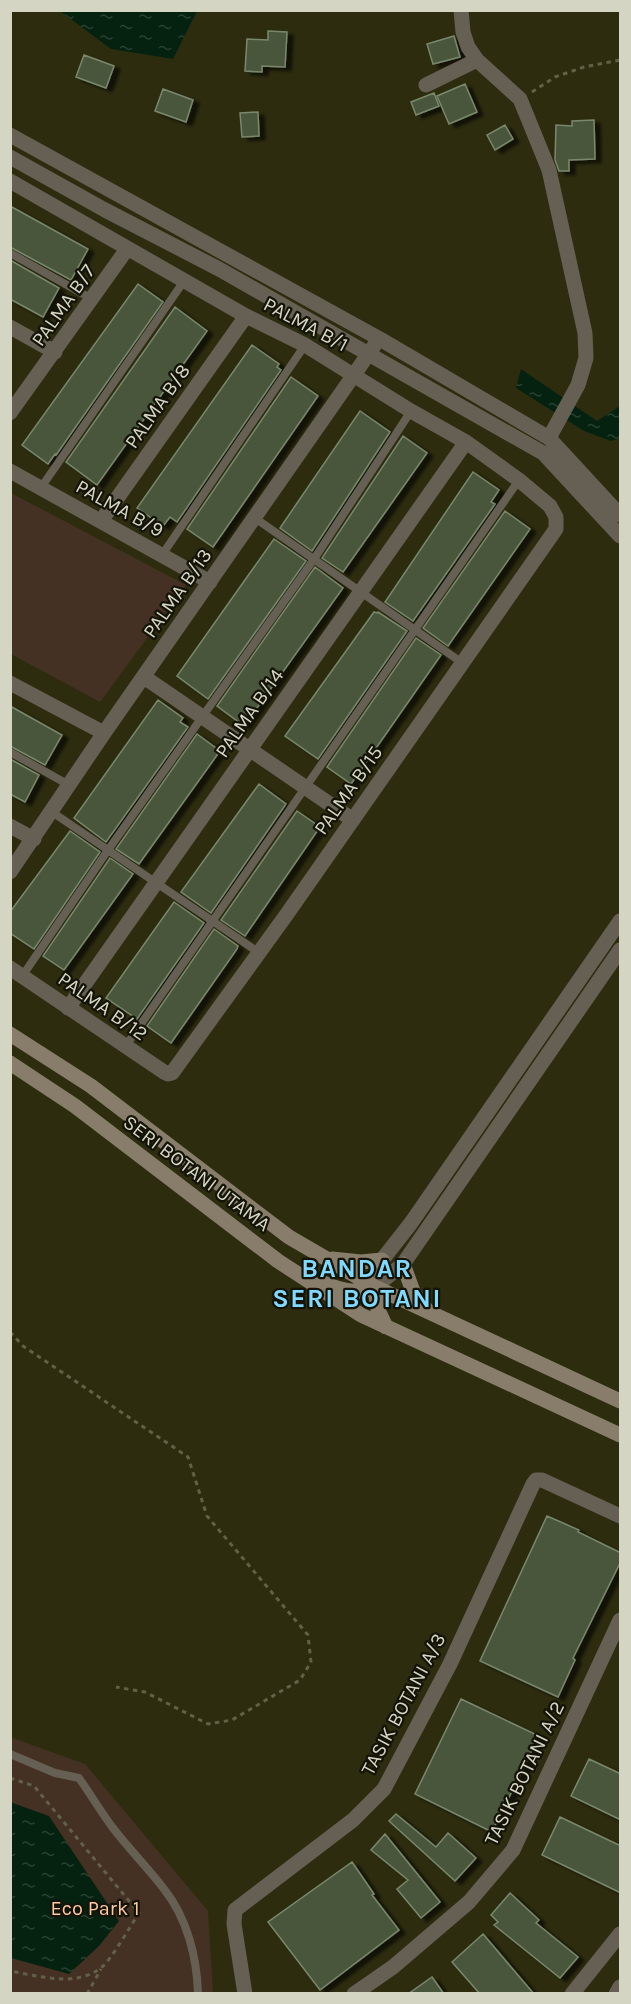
<svg xmlns="http://www.w3.org/2000/svg" width="631" height="2004" viewBox="0 0 631 2004" font-family="Karla,sans-serif">
<defs>
<pattern id="water-ripples" width="26" height="14" patternUnits="userSpaceOnUse" patternTransform="scale(1.5)"><rect width="26" height="14" fill="#052211"/><path d="M2 4q2-2 4 0t4 0M15 11q2-2 4 0t4 0" fill="none" stroke="#294132"/></pattern>
<filter id="shadow"><feDropShadow dx="6" dy="3.5" stdDeviation="1.5" flood-color="#0009"/></filter>
</defs>
<rect width="100%" height="100%" fill="#2d2c0f"/>
<path fill="#443123" d="M 11,493 L 186,585 L 100,702 L 11,654 Z
M 10,1737 L 85,1764 L 208,1911 L 213,1993 L 11,1993 Z"/>
<path fill="url(#water-ripples)" d="M 60,11 L 60,10 L 197,11 L 173,59 L 111,49 Z
M 521,369 L 597,421 L 620,406 L 620,438 L 611,441 L 584,431 L 516,388 Z
M 10,1802 L 49,1816 L 119,1921 L 99,1946 L 69,1974 L 11,1958 Z"/>
<path fill="#48573b" stroke="#79886c" stroke-width="1.5" filter="url(#shadow)" d="M 268,31 L 287,32 L 285,67 L 262,66 L 262,72 L 245,71 L 247,39 L 268,40 Z
M 454,36 L 460,57 L 433,64 L 427,44 Z
M 84,55 L 114,66 L 106,88 L 76,77 Z
M 465,84 L 477,112 L 449,124 L 437,96 Z
M 163,89 L 193,100 L 186,122 L 155,111 Z
M 434,93 L 439,106 L 416,115 L 411,102 Z
M 258,112 L 259,136 L 242,137 L 240,113 Z
M 594,120 L 595,159 L 569,160 L 569,171 L 559,171 L 555,160 L 556,125 L 572,126 L 572,121 Z
M 505,125 L 513,139 L 495,150 L 487,135 Z
M 10,206 L 88,249 L 71,280 L 10,247 Z
M 10,260 L 59,288 L 43,317 L 10,299 Z
M 138,284 L 163,302 L 56,455 L 55,454 L 48,464 L 22,445 Z
M 175,307 L 207,331 L 97,485 L 66,462 Z
M 252,345 L 279,364 L 277,367 L 281,370 L 177,522 L 170,517 L 163,526 L 137,508 Z
M 291,377 L 318,396 L 213,547 L 187,529 Z
M 360,411 L 390,432 L 312,551 L 280,528 Z
M 403,436 L 427,453 L 343,572 L 322,558 Z
M 473,472 L 499,490 L 491,502 L 495,504 L 413,621 L 385,602 Z
M 505,511 L 530,529 L 448,646 L 423,628 Z
M 274,539 L 306,561 L 208,699 L 177,676 Z
M 315,567 L 343,588 L 244,726 L 217,706 Z
M 374,612 L 377,613 L 378,612 L 407,631 L 318,759 L 285,736 Z
M 416,638 L 441,655 L 351,784 L 327,767 Z
M 158,700 L 183,718 L 180,722 L 188,727 L 106,842 L 74,818 Z
M 10,706 L 62,735 L 45,765 L 10,746 Z
M 197,734 L 220,751 L 139,864 L 116,849 Z
M 10,759 L 39,775 L 25,802 L 10,794 Z
M 259,784 L 286,804 L 211,913 L 181,892 Z
M 297,811 L 320,827 L 245,936 L 221,920 Z
M 70,831 L 100,852 L 34,949 L 10,933 L 10,912 Z
M 110,858 L 133,874 L 64,970 L 43,956 Z
M 174,902 L 204,923 L 137,1019 L 106,998 Z
M 214,929 L 238,946 L 237,949 L 171,1043 L 147,1026 Z
M 547,1516 L 579,1530 L 578,1532 L 621,1553 L 621,1561 L 573,1658 L 575,1660 L 558,1697 L 480,1661 Z
M 461,1699 L 539,1736 L 492,1832 L 415,1794 Z
M 589,1759 L 621,1774 L 621,1820 L 571,1796 Z
M 396,1814 L 436,1847 L 448,1833 L 476,1858 L 455,1881 L 389,1821 Z
M 560,1817 L 621,1846 L 621,1893 L 542,1855 Z
M 385,1834 L 440,1902 L 421,1918 L 397,1889 L 408,1880 L 371,1850 Z
M 352,1862 L 374,1894 L 372,1895 L 399,1930 L 320,1990 L 268,1922 Z
M 510,1893 L 539,1920 L 536,1923 L 578,1957 L 560,1978 L 494,1925 L 498,1922 L 491,1915 Z
M 483,1934 L 534,1994 L 480,1994 L 452,1962 Z
M 432,1977 L 444,1994 L 408,1994 Z"/>
<g fill="none" stroke-linecap="round" stroke-linejoin="round">
<path stroke="#626148" stroke-width="3" stroke-dasharray="4.5 4.5" stroke-linecap="butt" d="M 532,92 L 555,77 L 584,67 L 620,60
M 10,1332 L 23,1346 L 188,1457 L 207,1516 L 308,1635 L 311,1662 L 300,1680 L 232,1720 L 208,1724 L 145,1692 L 116,1687
M 10,1778 L 34,1786 L 139,1913 C 131,1925 111,1960 102,1967 C 76,1988 39,1976 10,1971
M 87,1994 L 101,1969"/>
<path stroke="#665f53" stroke-width="8" d="M 10,253 L 92,299
M 40,489 L 184,281
M 255,518 L 461,662
M 162,555 L 305,345
M 10,752 L 69,785
M 52,812 L 258,952
M 23,975 L 108,850 L 314,559 L 411,411
M 125,1047 L 519,480
M 10,1754 L 55,1773 L 79,1778 C 91,1795 101,1812 113,1828 C 129,1849 148,1868 164,1889 C 187,1918 197,1957 198,1994"/>
<path stroke="#665f53" stroke-width="15" d="M 461,10 L 463,32 L 468,47 L 477,60 L 520,99 L 549,170 L 585,333 L 586,358 L 578,385 L 549,438
M 426,85 L 477,60
M 10,135 L 380,339 L 549,438 L 620,515
M 10,157 L 105,210 L 219,269 L 543,453 L 620,536
M 10,181 L 246,316 L 305,345 L 411,411 L 466,442 L 519,480 L 550,506 L 556,517 L 556,529 L 287,914 L 172,1073 L 168,1074 L 164,1072 L 10,968
M 10,327 L 55,352
M 10,413 L 127,249
M 10,471 L 210,582
M 101,521 L 246,316
M 144,677 L 353,820
M 10,683 L 104,733
M 10,826 L 34,839
M 10,872 L 104,733 L 374,346
M 68,1008 L 466,442
M 375,1287 L 382,1260 L 411,1223 L 620,921
M 375,1287 L 403,1264 L 620,950
M 245,1994 L 234,1924 L 235,1910 L 353,1820 L 384,1789 L 450,1664 L 533,1484 L 536,1480 L 542,1480 L 620,1516
M 354,1994 L 393,1967 L 469,1902 L 513,1850 L 620,1620
M 572,1994 L 620,1934"/>
<path stroke="#665f53" stroke-width="15" d="M 616,1994 L 620,1987"/>
<path stroke="#877d6a" stroke-width="15" d="M 10,1034 L 91,1086 L 289,1237 L 375,1287 L 620,1401
M 10,1063 L 75,1106 L 278,1261 L 361,1315 L 620,1435
M 332,1259 L 361,1262 L 382,1260
M 403,1264 L 414,1294 L 426,1309
M 323,1283 C 340,1290 357,1295 375,1287
M 375,1287 L 378,1310 L 386,1327"/>
</g>
<g text-anchor="middle" stroke-width="4.5" stroke-linejoin="round" paint-order="stroke">
<g font-size="20" fill="#d5d5c4" stroke="#141307">
<text transform="translate(63 305) rotate(-55)" y="7">PALMA B/7</text>
<text transform="translate(306 324) rotate(28)" y="7">PALMA B/1</text>
<text transform="translate(157 406) rotate(-55)" y="7">PALMA B/8</text>
<text transform="translate(120 508) rotate(29)" y="7">PALMA B/9</text>
<text transform="translate(177 593) rotate(-55)" y="7">PALMA B/13</text>
<text transform="translate(249 713) rotate(-55)" y="7">PALMA B/14</text>
<text transform="translate(348 790) rotate(-55)" y="7">PALMA B/15</text>
<text transform="translate(103 1006) rotate(35)" y="7">PALMA B/12</text>
<text transform="translate(197 1173) rotate(37)" y="7">SERI BOTANI UTAMA</text>
<text transform="translate(403 1704) rotate(-62)" y="7">TASIK BOTANI A/3</text>
<text transform="translate(524 1773) rotate(-64)" y="7">TASIK BOTANI A/2</text>
</g>
<g font-size="20" fill="#fcc9a2" stroke="#141307">
<text x="95" y="1915">Eco Park 1</text>
</g>
<g font-size="26" font-weight="bold" letter-spacing="1.5" fill="#80d9fe" stroke="#141307">
<text x="357" y="1277">BANDAR<tspan x="357" dy="30">SERI BOTANI</tspan></text>
</g>
</g>
<rect width="631" height="2004" fill="none" stroke="#d5d5c4" stroke-width="24"/>
</svg>
